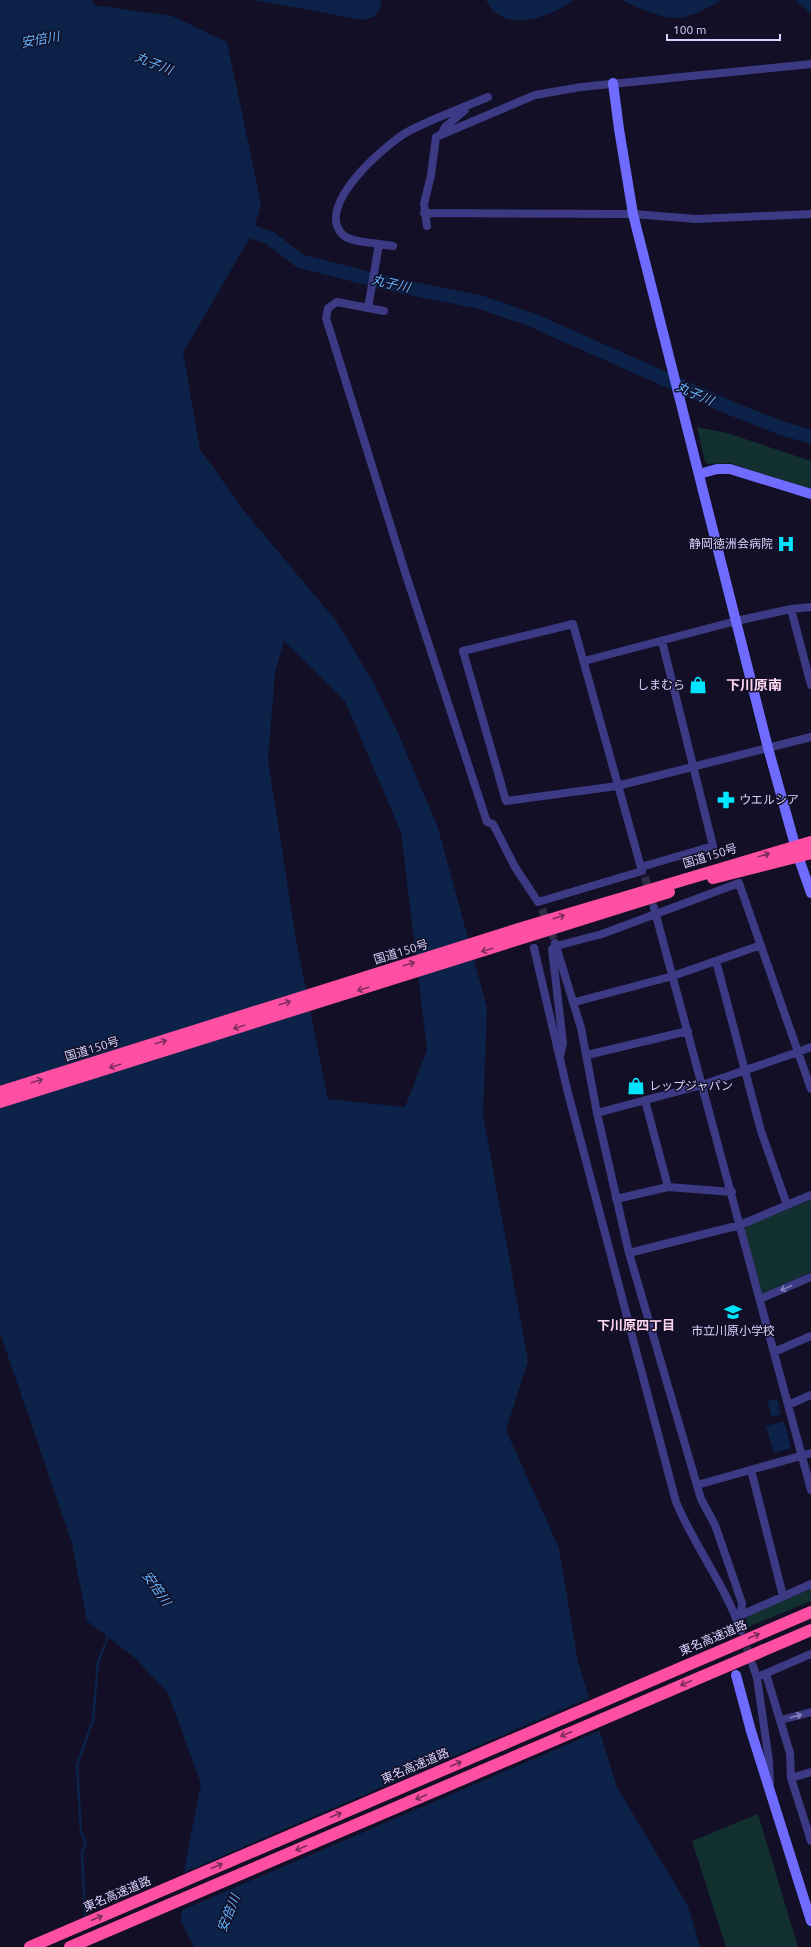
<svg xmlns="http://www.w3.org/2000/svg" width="811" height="1947" viewBox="0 0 811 1947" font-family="Ubuntu,'Noto Sans JP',sans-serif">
<rect width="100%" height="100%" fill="#130f26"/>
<path fill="#12302f" d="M 697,427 L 727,433 L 811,461 L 811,489 L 730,463 L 708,464 L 705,462 Z
M 811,1200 L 811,1272 L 762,1294 L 744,1231 L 746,1226 Z
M 811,1589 L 811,1601 L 748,1627 L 746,1619 L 749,1615 Z
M 758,1814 L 798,1947 L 726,1947 L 692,1841 Z"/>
<path fill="#0c2248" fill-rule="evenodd" d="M 0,0 L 93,0 L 94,5 L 172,16 L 227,42 L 261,204 L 253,232 L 183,353 L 200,449 L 245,512 L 337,622 L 372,680 L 398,733 L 438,828 L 487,1008 L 483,1115 L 528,1361 L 506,1430 L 559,1548 L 578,1662 L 617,1787 L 688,1906 L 700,1947 L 194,1947 L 181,1921 L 185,1865 L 201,1784 L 168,1693 L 135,1658 L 87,1621 L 72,1543 L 0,1333 ZM 284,641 L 345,701 L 401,832 L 427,1050 L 405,1107 L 328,1099 L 296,939 L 268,760 L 275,673 Z
M 255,0 L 380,0 L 382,6 L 375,16 L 363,20 Z
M 486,0 L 574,0 C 550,17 503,35 486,0 Z
M 622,0 L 721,0 C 709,8 690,18 675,18 C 661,18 635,7 622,0 Z
M 796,0 L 811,0 L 811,12 L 809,12 Z
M 777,1399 L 781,1414 L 772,1417 L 767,1401 Z
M 784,1421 L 791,1448 L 774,1453 L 766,1426 Z"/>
<path fill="#130f26" d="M 591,1697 L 601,1730 L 180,1911 L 183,1873 Z"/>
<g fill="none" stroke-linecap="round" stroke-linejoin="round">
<path stroke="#0c2248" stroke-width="2.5" d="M 85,1919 L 82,1852 L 86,1843 L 81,1832 L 77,1765 L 93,1720 L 98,1662 L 108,1637 L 107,1635"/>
<path stroke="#0c2248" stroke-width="14" d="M 241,216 L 253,232 L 270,238 L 300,261 L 390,284 L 480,302 L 532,320 L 730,408 L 781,428 L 811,437"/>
<path stroke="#312d47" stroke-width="8" stroke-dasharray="8 4" stroke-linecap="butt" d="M 645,877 L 654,908
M 542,909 L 555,943
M 743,1636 L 753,1666"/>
<path stroke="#3d3a85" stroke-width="8" d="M 441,135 L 445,127 L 465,110
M 424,213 L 633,214 L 696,219 L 811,214
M 427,226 L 424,204 L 431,175 L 436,137 L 535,95 L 581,87 L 811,64
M 379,244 L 393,246
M 368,308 L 379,244 C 368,242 351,242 343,235 C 313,206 387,143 409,131 C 434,118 462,108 488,97
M 384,311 L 337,302 L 328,308 L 326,318 L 406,575 L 487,822 L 493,824 L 515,867 L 538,902 L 642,871 L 573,624 L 463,651 L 506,801 L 617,786 L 811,737
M 791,609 L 811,685
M 584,661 L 736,621 L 791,609 L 811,607
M 641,867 L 713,846 L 662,641
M 654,908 L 811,1490
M 555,943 L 581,1028 L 597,1113 L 629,1253 L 701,1499 L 715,1525 L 742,1603 L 741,1614
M 534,948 L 567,1089 L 676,1502 C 695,1547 725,1585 741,1631
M 716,961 L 761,1131 L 787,1205
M 575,1002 L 673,976 L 761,945
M 587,1055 L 688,1031
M 560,1056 L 563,1043 L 552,949 L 556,946 L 602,934 L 739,883 L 798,1052 L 811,1047
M 645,1100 L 668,1187
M 597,1113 L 702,1085 L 798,1052 L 811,1089
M 616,1199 L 668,1187 L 732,1192
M 629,1253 L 740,1225 L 811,1195
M 760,1299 L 811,1277
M 774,1352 L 811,1336
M 788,1405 L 811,1395
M 751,1470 L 783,1596
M 697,1485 L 811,1453
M 739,1616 L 811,1584
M 753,1666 L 757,1678 L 769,1761 L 770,1783
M 766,1674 L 790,1753 L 791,1778 L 811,1841
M 762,1675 L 811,1654
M 781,1720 L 811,1712
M 791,1778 L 811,1772"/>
<path stroke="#6f6bff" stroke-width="10" d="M 613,83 L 619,129 L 633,214 L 768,748 L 798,856 L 811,893
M 699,474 L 717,469 L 730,469 L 811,494
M 736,1675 L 751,1731 L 811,1921"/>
<path stroke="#ff4fa3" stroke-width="12" d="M 713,878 L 811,853
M 0,1092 L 522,928 L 811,842
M 0,1102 L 669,892
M 30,1947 L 811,1612
M 70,1947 L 811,1630"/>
</g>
<defs><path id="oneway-shaft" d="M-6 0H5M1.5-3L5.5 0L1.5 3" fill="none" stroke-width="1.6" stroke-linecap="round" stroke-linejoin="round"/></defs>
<g stroke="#7d2c5e">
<use href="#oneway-shaft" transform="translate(764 855) rotate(-16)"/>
<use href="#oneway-shaft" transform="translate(559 917) rotate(-17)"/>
<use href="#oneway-shaft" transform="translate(487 950) rotate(163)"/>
<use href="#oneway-shaft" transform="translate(409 964) rotate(-17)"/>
<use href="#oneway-shaft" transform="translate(363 989) rotate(163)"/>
<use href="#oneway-shaft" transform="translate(285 1003) rotate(-17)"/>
<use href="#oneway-shaft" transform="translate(239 1027) rotate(163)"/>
<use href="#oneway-shaft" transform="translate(161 1042) rotate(-17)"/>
<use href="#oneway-shaft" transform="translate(115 1066) rotate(163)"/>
<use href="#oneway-shaft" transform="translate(37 1081) rotate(-17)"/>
<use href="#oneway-shaft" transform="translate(754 1636) rotate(-23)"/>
<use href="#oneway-shaft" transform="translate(686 1683) rotate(157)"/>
<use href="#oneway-shaft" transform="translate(566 1734) rotate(157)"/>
<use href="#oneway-shaft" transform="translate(456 1764) rotate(-23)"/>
<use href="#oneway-shaft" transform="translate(421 1797) rotate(157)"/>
<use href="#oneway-shaft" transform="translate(336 1815) rotate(-23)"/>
<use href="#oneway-shaft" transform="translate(301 1848) rotate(157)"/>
<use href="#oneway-shaft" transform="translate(217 1866) rotate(-23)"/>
<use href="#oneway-shaft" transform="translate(97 1918) rotate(-23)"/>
</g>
<g stroke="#837fbc">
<use href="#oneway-shaft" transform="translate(786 1288) rotate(157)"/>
<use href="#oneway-shaft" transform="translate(796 1716) rotate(-16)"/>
</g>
<defs>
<g id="hospital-bare" transform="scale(1.38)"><path d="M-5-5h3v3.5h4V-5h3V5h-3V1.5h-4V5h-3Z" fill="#00e5ff" stroke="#130f26" stroke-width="2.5" paint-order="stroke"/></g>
<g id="shop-bare" transform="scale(1.38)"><path d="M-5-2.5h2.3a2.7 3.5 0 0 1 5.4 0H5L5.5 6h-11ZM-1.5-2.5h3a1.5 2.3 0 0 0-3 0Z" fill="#00e5ff" stroke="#130f26" stroke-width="2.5" paint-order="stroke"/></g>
<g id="pharmacy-bare" transform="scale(1.38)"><path d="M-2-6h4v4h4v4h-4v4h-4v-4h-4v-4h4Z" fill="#00e5ff" stroke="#130f26" stroke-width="2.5" paint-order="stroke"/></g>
<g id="school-bare" transform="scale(1.38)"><path d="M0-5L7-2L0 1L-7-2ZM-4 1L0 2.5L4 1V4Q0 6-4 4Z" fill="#00e5ff" stroke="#130f26" stroke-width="2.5" paint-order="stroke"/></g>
</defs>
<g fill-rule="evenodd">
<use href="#hospital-bare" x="786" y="544"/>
<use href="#shop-bare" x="698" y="685"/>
<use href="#pharmacy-bare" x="726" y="800"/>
<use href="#shop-bare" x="636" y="1086"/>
<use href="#school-bare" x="733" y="1312"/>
</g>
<g text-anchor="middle" stroke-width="3" stroke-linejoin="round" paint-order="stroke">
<g font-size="12" fill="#d9d4ff" stroke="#130f26" text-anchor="end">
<text x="773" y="548">静岡徳洲会病院</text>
<text x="685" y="689">しまむら</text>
<text x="739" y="804" text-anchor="start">ウエルシア</text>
<text x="649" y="1090" text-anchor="start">レップジャパン</text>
<text x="733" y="1335" text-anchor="middle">市立川原小学校</text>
</g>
<g font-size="12" fill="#d9d4ff" stroke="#130f26">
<text transform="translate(710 856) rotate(-17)" y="4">国道150号</text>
<text transform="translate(401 952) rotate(-17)" y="4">国道150号</text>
<text transform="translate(92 1049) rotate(-17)" y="4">国道150号</text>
<text transform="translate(713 1638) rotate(-23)" y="4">東名高速道路</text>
<text transform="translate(415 1766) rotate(-23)" y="4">東名高速道路</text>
<text transform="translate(117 1894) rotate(-23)" y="4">東名高速道路</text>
</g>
<g font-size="13" font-style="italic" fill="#62b6ff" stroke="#130f26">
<text transform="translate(40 39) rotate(-10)" y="5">安倍川</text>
<text transform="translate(154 63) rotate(22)" y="5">丸子川</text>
<text transform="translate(391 283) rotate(13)" y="5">丸子川</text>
<text transform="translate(695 393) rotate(24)" y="5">丸子川</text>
<text transform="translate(157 1588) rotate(55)" y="5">安倍川</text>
<text transform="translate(228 1913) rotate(-68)" y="5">安倍川</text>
</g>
<g font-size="13" font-weight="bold" fill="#ffd6f0" stroke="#130f26">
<text x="636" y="1330">下川原四丁目</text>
</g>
<g font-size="14" font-weight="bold" fill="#ffd6f0" stroke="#130f26">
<text x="754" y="690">下川原南</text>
</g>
</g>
<path d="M667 34v6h113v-6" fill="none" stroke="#d9d4ff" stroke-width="2"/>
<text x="673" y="34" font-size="12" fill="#d9d4ff" stroke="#130f26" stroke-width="3" paint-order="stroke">100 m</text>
</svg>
